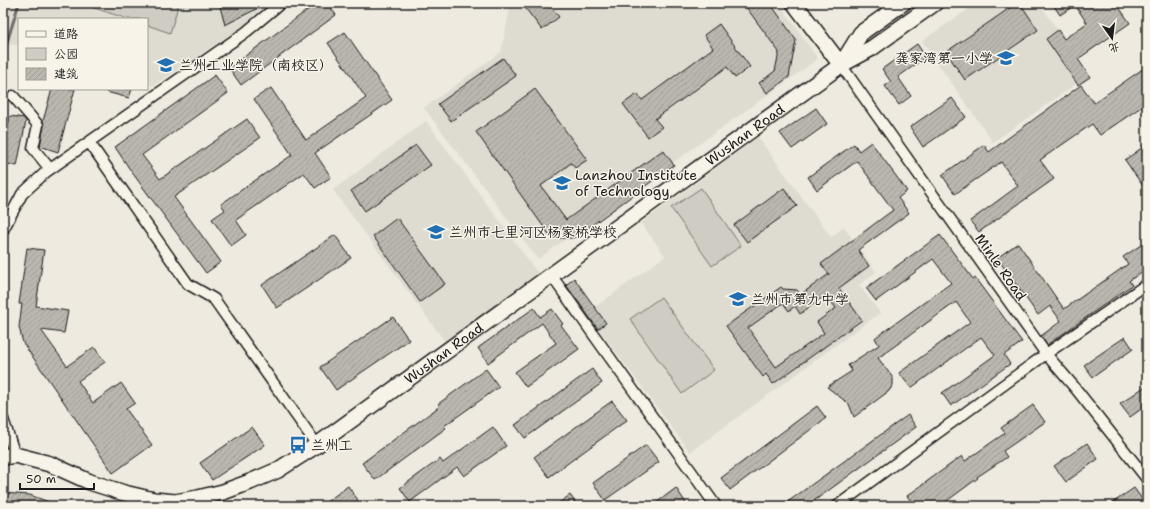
<svg xmlns="http://www.w3.org/2000/svg" width="1150" height="509" viewBox="0 0 1150 509" font-family="'Shantell Sans','LXGW WenKai TC',sans-serif">
<defs>
<pattern id="building-hatch" width="6" height="6" patternUnits="userSpaceOnUse"><rect width="6" height="6" fill="#bab7af"/><path d="M-1 1l2-2M0 6l6-6M5 7l2-2" fill="none" stroke="#9f9d96"/></pattern>
</defs>
<rect width="100%" height="100%" fill="#eeeae0"/>
<filter id="ink" filterUnits="userSpaceOnUse"><feTurbulence type="fractalNoise" baseFrequency=".025" numOctaves="2"/><feDisplacementMap in="SourceGraphic" scale="8" xChannelSelector="R" yChannelSelector="G"/><feConvolveMatrix kernelMatrix="1 2 1 2 8 2 1 2 1" color-interpolation-filters="sRGB"/></filter>
<g filter="url(#ink)">
<path fill="#dedbd1" d="M 3,3 L 268,3 L 248,23 L 153,86 L 147,84 L 147,19 L 19,19 L 19,45 L 3,44 Z
M 511,3 L 779,3 L 818,59 L 538,259 L 424,108 L 501,52 Z
M 977,3 L 1039,3 L 1089,75 L 993,142 L 922,41 Z
M 426,121 L 539,275 L 446,343 L 333,190 Z
M 758,137 L 831,237 L 844,227 L 876,272 L 859,285 L 880,313 L 690,452 L 587,313 L 665,256 L 641,223 Z"/>
<path fill="#cfccc3" stroke="#767470" d="M 79,3 L 179,3 L 170,33 L 147,25 L 147,19 L 128,19 Z
M 701,188 L 741,246 L 712,266 L 671,208 Z
M 661,297 L 714,370 L 682,394 L 630,319 Z"/>
<g fill="none" stroke-linecap="round" stroke-linejoin="round">
<path stroke="#6f6d69" stroke-width="3" d="M 3,55 L 19,3"/>
</g>
<path fill="url(#building-hatch)" stroke="#1c1c1c" fill-rule="evenodd" d="M 219,3 L 268,3 L 225,25 Z
M 317,3 L 327,3 L 336,15 L 241,85 L 229,68 Z
M 534,3 L 548,3 L 559,17 L 542,30 L 526,9 Z
M 743,3 L 770,3 L 796,40 L 789,77 L 767,93 L 759,83 L 775,71 L 779,52 Z
M 1017,3 L 1020,3 L 1038,30 L 965,80 L 946,52 Z
M 1052,3 L 1116,3 L 1130,23 L 1078,59 L 1090,77 L 1078,85 L 1046,39 L 1058,30 L 1064,39 L 1087,23 L 1075,5 L 1060,15 Z
M 719,24 L 750,67 L 735,78 L 727,67 L 655,119 L 662,127 L 648,137 L 623,104 L 637,94 L 642,100 L 713,48 L 704,35 Z
M 345,32 L 392,100 L 315,153 L 331,177 L 315,188 L 304,173 L 236,220 L 246,235 L 231,246 L 212,219 L 225,210 L 221,204 L 292,155 L 254,99 L 271,88 L 306,140 L 366,98 L 328,43 Z
M 917,44 L 926,57 L 898,77 L 911,96 L 899,105 L 885,86 L 891,82 L 882,69 Z
M 503,58 L 516,76 L 451,121 L 438,104 Z
M 1147,66 L 1147,103 L 1100,135 L 1092,124 L 1040,160 L 1054,179 L 979,232 L 970,221 L 1018,186 L 1001,162 L 955,194 L 942,175 L 984,145 L 989,152 L 1081,85 L 1094,103 Z
M 215,75 L 228,93 L 142,155 L 160,179 L 247,119 L 260,138 L 174,197 L 221,262 L 206,273 L 131,171 L 115,147 Z
M 52,89 L 75,89 L 58,152 L 40,146 L 44,126 L 43,121 Z
M 107,89 L 132,89 L 129,98 L 106,92 Z
M 535,89 L 587,160 L 575,168 L 571,163 L 541,186 L 566,220 L 663,150 L 674,165 L 576,237 L 571,238 L 560,238 L 548,233 L 476,132 Z
M 952,98 L 966,117 L 923,147 L 910,127 Z
M 816,108 L 827,124 L 792,149 L 780,133 Z
M 10,116 L 24,118 L 26,121 L 17,166 L 3,163 L 3,149 Z
M 871,142 L 907,191 L 898,198 L 909,213 L 858,250 L 869,266 L 839,288 L 862,320 L 773,384 L 766,374 L 763,377 L 726,326 L 781,287 L 783,289 L 797,290 L 800,295 L 829,274 L 821,264 L 893,210 L 857,161 L 817,190 L 808,177 L 854,144 L 859,151 ZM 826,295 L 836,308 L 817,322 L 824,333 L 776,367 L 748,328 L 783,303 L 789,311 L 795,306 L 800,314 Z
M 1147,144 L 1147,192 L 1125,160 Z
M 416,145 L 431,165 L 365,211 L 351,191 Z
M 784,188 L 797,206 L 747,242 L 734,225 Z
M 397,218 L 445,284 L 420,302 L 373,236 Z
M 335,235 L 351,258 L 277,308 L 262,285 Z
M 940,235 L 973,279 L 975,278 L 1022,342 L 1004,355 L 1010,364 L 951,406 L 942,393 L 995,355 L 981,337 L 911,388 L 899,373 L 970,322 L 956,302 L 878,358 L 893,378 L 893,385 L 889,391 L 854,417 L 849,404 L 827,387 L 852,371 L 848,365 L 879,345 L 875,338 L 951,283 L 933,259 L 876,301 L 866,288 Z
M 1147,241 L 1147,268 L 1129,281 L 1132,285 L 1047,345 L 1041,336 L 1061,321 L 1050,306 L 1038,315 L 997,258 L 1018,243 L 1064,309 L 1128,264 L 1123,257 Z
M 27,248 L 44,250 L 36,306 L 68,311 L 64,333 L 41,330 L 67,366 L 94,347 L 105,362 L 78,381 L 93,403 L 121,383 L 135,403 L 126,409 L 152,445 L 113,473 L 23,343 L 19,327 L 22,304 L 19,304 Z
M 574,278 L 606,323 L 598,329 L 566,285 Z
M 534,308 L 540,317 L 552,309 L 563,324 L 561,325 L 579,349 L 526,387 L 515,372 L 556,343 L 542,323 L 488,363 L 478,348 Z
M 393,317 L 409,340 L 336,390 L 320,367 Z
M 1125,337 L 1133,349 L 1093,377 L 1084,365 Z
M 486,369 L 499,387 L 444,426 L 446,428 L 375,480 L 362,463 L 440,406 L 438,404 Z
M 592,369 L 602,383 L 525,438 L 515,425 Z
M 1147,385 L 1147,405 L 1130,417 L 1120,404 Z
M 612,401 L 627,420 L 549,477 L 534,457 Z
M 1033,405 L 1045,422 L 1003,451 L 1007,457 L 977,477 L 978,478 L 940,506 L 915,506 L 907,496 L 962,456 L 965,461 L 1005,433 L 1001,428 Z
M 817,406 L 826,418 L 730,490 L 721,478 Z
M 908,415 L 916,427 L 807,506 L 782,506 Z
M 252,427 L 265,445 L 212,480 L 200,463 Z
M 493,427 L 506,446 L 464,476 L 457,467 L 410,502 L 400,488 L 440,459 L 443,463 Z
M 1087,443 L 1098,459 L 1066,482 L 1054,466 Z
M 646,445 L 659,462 L 605,500 L 593,483 Z
M 348,486 L 358,500 L 350,506 L 321,506 Z
M 676,488 L 688,506 L 652,506 Z
M 1134,488 L 1147,506 L 1108,506 Z
M 3,493 L 30,495 L 57,505 L 57,506 L 3,506 Z
M 570,495 L 578,506 L 555,506 Z"/>
<g fill="none" stroke-linecap="round" stroke-linejoin="round">
<g stroke="#1c1c1c" stroke-width="13">
<path id="street" d="M 841,65 L 1046,354 L 1076,389 L 1147,479
M 13,96 L 38,125 L 33,148 L 50,169
M 89,142 L 188,284 L 214,299 L 317,445
M 3,230 L 22,194 L 46,172 L 246,32 L 281,3
M 551,275 L 716,506
M 3,419 L 15,455
M 837,506 L 1046,354 L 1147,284"/>
</g>
<g stroke="#1c1c1c" stroke-width="18">
<g id="secondary">
<path d="M 794,3 L 841,65"/>
<path d="M 841,65 L 861,33 L 903,3"/>
<path id="s1" d="M 3,457 L 15,455 L 50,464 L 90,482 L 124,493 L 154,500 L 175,502 L 198,498 L 223,492 L 250,482 L 278,470 L 317,445 L 841,65 L 872,48 L 935,3"/>
</g>
</g>
<use href="#street" stroke="#f7f3e8" stroke-width="10"/>
<use href="#secondary" stroke="#f7f3e8" stroke-width="15"/>
</g>
</g>
<defs>
<g id="school-bare" transform="scale(1.38)"><path d="M0-5L7-2L0 1L-7-2ZM-4 1L0 2.5L4 1V4Q0 6-4 4Z" fill="#1f6fb2" stroke="#f7f3e8" stroke-width="2.5" paint-order="stroke"/></g>
<g id="university-bare" transform="scale(1.38)"><path d="M0-5L7-2L0 1L-7-2ZM-4 1L0 2.5L4 1V4Q0 6-4 4Z" fill="#1f6fb2" stroke="#f7f3e8" stroke-width="2.5" paint-order="stroke"/></g>
<g id="bus-bare" transform="scale(1.38)"><path d="M-5-6H5V4H4V6H2V4H-2V6H-4V4H-5ZM-3.5-4V0h7V-4ZM-3.5 1.2v1.5H-2V1.2ZM2 1.2v1.5H3.5V1.2Z" fill="#1f6fb2" stroke="#f7f3e8" stroke-width="2.5" paint-order="stroke"/></g>
</defs>
<g fill-rule="evenodd">
<use href="#school-bare" x="1006" y="58"/>
<use href="#university-bare" x="166" y="65"/>
<use href="#school-bare" x="562" y="183"/>
<use href="#school-bare" x="436" y="232"/>
<use href="#school-bare" x="738" y="299"/>
<use href="#bus-bare" x="298" y="445"/>
</g>
<g text-anchor="middle" stroke-width="3" stroke-linejoin="round" paint-order="stroke">
<g font-size="14" fill="#1c1c1c" stroke="#f7f3e8" text-anchor="start">
<text x="993" y="63" text-anchor="end">龚家湾第一小学</text>
<text x="179" y="70">兰州工业学院（南校区）</text>
<text x="575" y="180">Lanzhou Institute<tspan x="575" dy="16">of Technology</tspan></text>
<text x="449" y="237">兰州市七里河区杨家桥学校</text>
<text x="751" y="304">兰州市第九中学</text>
<text x="311" y="450">兰州工</text>
</g>
<g font-size="14" fill="#1c1c1c" stroke="#f7f3e8">
<text dy="5" stroke="none"><textPath href="#s1" startOffset="863">Wushan Road</textPath></text>
<text transform="translate(1001 267) rotate(55)" y="5">Minle Road</text>
<text dy="5" stroke="none"><textPath href="#s1" startOffset="491">Wushan Road</textPath></text>
</g>
</g>
<rect width="1150" height="509" fill="none" stroke="#f7f3e8" stroke-width="16"/>
<rect x="8" y="8" width="1134" height="493" fill="none" stroke="#1c1c1c" stroke-width="1.5" filter="url(#ink)"/>
<rect x="18" y="18" width="130" height="72" fill="#f7f3e8" stroke="#9f9d96"/>
<rect x="26" y="31" width="20" height="6" fill="#f7f3e8" stroke="#9f9d96"/>
<text x="54" y="38" font-size="12" fill="#1c1c1c">道路</text>
<rect x="26" y="48" width="20" height="12" fill="#cfccc3" stroke="#9f9d96"/>
<text x="54" y="58" font-size="12" fill="#1c1c1c">公园</text>
<rect x="26" y="68" width="20" height="12" fill="url(#building-hatch)" stroke="#9f9d96"/>
<text x="54" y="78" font-size="12" fill="#1c1c1c">建筑</text>
<g transform="translate(1112 38) rotate(166)" stroke="#f7f3e8" stroke-width="3" paint-order="stroke">
<path d="M0-3L7 15L0 10L-7 15Z" fill="#1c1c1c"/>
<text y="-6" font-size="11" font-weight="bold" text-anchor="middle" fill="#1c1c1c">北</text>
</g>
<path d="M20 483v6h74v-6" fill="none" stroke="#1c1c1c" stroke-width="2"/>
<text x="26" y="483" font-size="12" fill="#1c1c1c" stroke="#f7f3e8" stroke-width="3" paint-order="stroke">50 m</text>
</svg>
